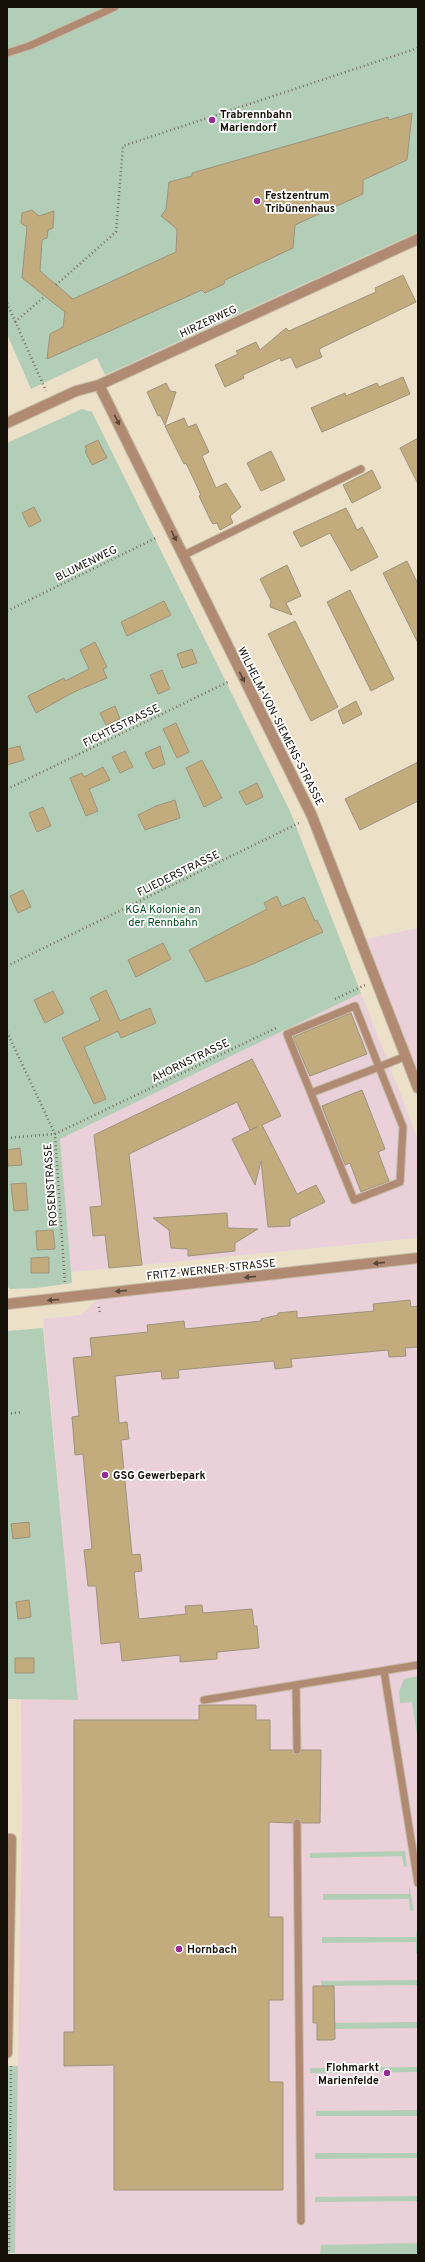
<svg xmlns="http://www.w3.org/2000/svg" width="425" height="2262" viewBox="0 0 425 2262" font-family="Overpass,sans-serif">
<rect width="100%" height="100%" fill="#ece0c9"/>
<path fill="#e9d0d9" d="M 418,928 L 418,1071 L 366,939 Z
M 361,993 L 418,1139 L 418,1238 L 71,1272 L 60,1139 Z
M 418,1264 L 418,2255 L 15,2255 L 22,1823 L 21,1699 L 78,1700 L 43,1319 L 81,1315 L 100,1297 Z"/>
<path fill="#b3ceb7" d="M 7,7 L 418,7 L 418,232 L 105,375 L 97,358 L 31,389 L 7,334 Z
M 82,409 L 92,412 L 290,811 L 361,993 L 60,1139 L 72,1283 L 37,1288 L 10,1289 L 7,1286 L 7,443 Z
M 43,1328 L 78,1700 L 7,1699 L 7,1331 Z
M 418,1676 L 418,1742 L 412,1702 L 400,1703 L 399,1692 L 404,1679 Z
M 405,1851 L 407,1866 L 404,1867 L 402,1856 L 310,1858 L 310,1853 Z
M 409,1885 L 414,1910 L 410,1911 L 409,1899 L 323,1900 L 323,1894 L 409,1894 Z
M 416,1927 L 418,1953 L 416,1953 L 416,1942 L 322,1943 L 322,1937 L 416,1937 Z
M 418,1980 L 418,1985 L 321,1986 L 321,1981 Z
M 418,2022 L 418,2028 L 334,2029 L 335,2023 Z
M 7,2066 L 18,2066 L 15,2253 L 7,2253 Z
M 418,2067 L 418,2072 L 311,2073 L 310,2068 Z
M 418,2110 L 418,2116 L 316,2116 L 316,2111 Z
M 315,2153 L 418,2153 L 418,2158 L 315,2159 Z
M 418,2196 L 418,2201 L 315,2202 L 315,2197 Z
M 418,2243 L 418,2255 L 320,2255 L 321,2245 Z"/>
<path fill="#c2ab7d" stroke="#9d937d" d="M 412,113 L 407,160 L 363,180 L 363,194 L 295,225 L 293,248 L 225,280 L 224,284 L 205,293 L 202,290 L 47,359 L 50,334 L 63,327 L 65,312 L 22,278 L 27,227 L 21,223 L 22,213 L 32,210 L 39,216 L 54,211 L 53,228 L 48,230 L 47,238 L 42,240 L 40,271 L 73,299 L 176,252 L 177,229 L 161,216 L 166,209 L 169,182 L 192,176 L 192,173 L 388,117 L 389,120 Z
M 403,275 L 416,302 L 321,348 L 319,350 L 322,357 L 296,368 L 291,357 L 281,361 L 280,358 L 243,375 L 244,378 L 225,387 L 215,365 L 238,354 L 236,351 L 256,342 L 260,350 L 286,328 L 289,331 L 309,322 L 376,292 L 375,288 Z
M 403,377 L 410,394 L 322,432 L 311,408 L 345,393 L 346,396 L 377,383 L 379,387 Z
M 166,383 L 170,391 L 176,392 L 165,425 L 160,415 L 158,416 L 147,392 Z
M 184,418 L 188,427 L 196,424 L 209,452 L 202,456 L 216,488 L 226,483 L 241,507 L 230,516 L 233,523 L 220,530 L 217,523 L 213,524 L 211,521 L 199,496 L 201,495 L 186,463 L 184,464 L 165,426 Z
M 418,438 L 418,484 L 400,448 Z
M 98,440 L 107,458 L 92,465 L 85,451 L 87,450 L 85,446 Z
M 271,451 L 285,480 L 261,491 L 247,463 Z
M 372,470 L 381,488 L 352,503 L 343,485 Z
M 34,507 L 41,521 L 29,527 L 22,513 Z
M 346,508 L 357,530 L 362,527 L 378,557 L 351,571 L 330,533 L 301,547 L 293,532 Z
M 407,561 L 418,584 L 418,643 L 383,573 Z
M 287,565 L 301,596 L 286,603 L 292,615 L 270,607 L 271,601 L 260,579 Z
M 350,590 L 394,679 L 371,691 L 327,602 Z
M 164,601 L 171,615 L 127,636 L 121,622 Z
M 295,621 L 338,707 L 311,721 L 268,634 Z
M 95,642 L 107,667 L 103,669 L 107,678 L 74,692 L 36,713 L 28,696 L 64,678 L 65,681 L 89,669 L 80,650 Z
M 192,649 L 197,663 L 182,668 L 177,654 Z
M 162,670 L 170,689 L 158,694 L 150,675 Z
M 356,701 L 362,714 L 343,724 L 338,711 Z
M 115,706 L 120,719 L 106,725 L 100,713 Z
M 176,723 L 189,752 L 177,758 L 163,729 Z
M 20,746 L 24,760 L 7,765 L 7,749 Z
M 160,746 L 165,764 L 153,769 L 145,753 Z
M 125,751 L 133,767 L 120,773 L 112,757 Z
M 202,760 L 222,798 L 204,807 L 186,768 Z
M 418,762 L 418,801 L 360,830 L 345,799 Z
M 103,767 L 110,780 L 89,789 L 98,811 L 86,816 L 70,778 L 82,773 L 84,777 Z
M 257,783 L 263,797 L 246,805 L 239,792 Z
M 175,800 L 180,818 L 145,830 L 138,815 L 156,806 Z
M 43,807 L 51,826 L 37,832 L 29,813 Z
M 23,890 L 31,907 L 18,913 L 10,896 Z
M 277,896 L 282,907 L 304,897 L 315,921 L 317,920 L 323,932 L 253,964 L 206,982 L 189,950 L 267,909 L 264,903 Z
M 163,943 L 171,959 L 136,977 L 128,960 Z
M 106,990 L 120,1021 L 150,1008 L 156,1023 L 121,1038 L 118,1031 L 84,1047 L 106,1099 L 94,1104 L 62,1038 L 100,1020 L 90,998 Z
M 53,991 L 64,1013 L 45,1023 L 34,1000 Z
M 351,1013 L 367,1054 L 310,1076 L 293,1037 Z
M 252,1059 L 281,1116 L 262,1125 L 297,1194 L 316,1185 L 325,1202 L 290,1219 L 290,1226 L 268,1227 L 261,1161 L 255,1185 L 232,1139 L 257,1127 L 250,1130 L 237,1102 L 129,1154 L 142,1265 L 109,1268 L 105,1235 L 93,1236 L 90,1207 L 102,1206 L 94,1135 Z
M 362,1090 L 385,1149 L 378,1152 L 389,1181 L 361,1192 L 350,1163 L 345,1165 L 322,1106 Z
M 20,1148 L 22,1165 L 8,1166 L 7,1150 Z
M 26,1183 L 28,1210 L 14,1211 L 11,1184 Z
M 227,1213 L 228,1228 L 258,1229 L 235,1243 L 235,1251 L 188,1256 L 188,1249 L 171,1248 L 169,1230 L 153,1218 Z
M 53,1230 L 55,1249 L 37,1250 L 36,1231 Z
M 49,1257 L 49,1273 L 31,1273 L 31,1258 Z
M 410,1300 L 411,1307 L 418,1306 L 418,1347 L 405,1348 L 406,1356 L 389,1357 L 388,1350 L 291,1359 L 292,1367 L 275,1369 L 274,1361 L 178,1370 L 179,1378 L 162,1379 L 161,1371 L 115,1376 L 119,1423 L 127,1422 L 129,1439 L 121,1440 L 132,1555 L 140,1554 L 142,1571 L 134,1572 L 139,1619 L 186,1614 L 185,1606 L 202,1605 L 203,1613 L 252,1609 L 254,1626 L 257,1626 L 259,1648 L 217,1652 L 217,1659 L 180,1662 L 180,1655 L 122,1661 L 120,1642 L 101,1644 L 96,1586 L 88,1586 L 84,1550 L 92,1549 L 83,1454 L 75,1455 L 72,1417 L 79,1416 L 73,1358 L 92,1356 L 90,1338 L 148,1332 L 147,1325 L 184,1321 L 185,1329 L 233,1324 L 261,1321 L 261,1319 L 278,1315 L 278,1313 L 297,1311 L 297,1318 L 374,1311 L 373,1304 Z
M 29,1522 L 30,1537 L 13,1539 L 11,1524 Z
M 29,1600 L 31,1617 L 18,1619 L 16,1602 Z
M 15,1658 L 34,1658 L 34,1673 L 15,1673 Z
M 199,1705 L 256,1705 L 256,1720 L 270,1720 L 270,1750 L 292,1750 L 297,1755 L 302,1750 L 321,1750 L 320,1823 L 302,1823 L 297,1818 L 292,1823 L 269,1822 L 269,1917 L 283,1917 L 283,2000 L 269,2000 L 269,2082 L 283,2082 L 283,2190 L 114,2190 L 114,2065 L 64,2066 L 64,2032 L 74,2032 L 74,1720 L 199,1720 Z
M 313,1986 L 334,1986 L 335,2039 L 332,2040 L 317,2040 L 317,2023 L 313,2023 Z"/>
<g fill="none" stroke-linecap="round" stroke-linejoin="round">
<g stroke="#c5bba6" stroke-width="9">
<path id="service" d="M 7,53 L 29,46 L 115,7
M 184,555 L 361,469
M 311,1093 L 379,1067 L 355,1006 L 287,1034 L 354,1200 L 400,1182 L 403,1127 L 379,1067 L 406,1056
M 384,1671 L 418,1883
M 296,1686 L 297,1750
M 204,1700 L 418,1665
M 297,1823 L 301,2221"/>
</g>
<g stroke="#c5bba6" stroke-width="12">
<path id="minor" d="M 99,385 L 312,816 L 418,1088
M 7,423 L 76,391 L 99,385 L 418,239
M 7,1304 L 418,1258
M 7,1839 L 11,1839 L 7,2053"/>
</g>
<path stroke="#766e60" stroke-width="2.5" stroke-dasharray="1 3" stroke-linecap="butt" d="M 56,285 L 116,232 L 123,146 L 418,48
M 7,303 L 46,391
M 15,322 L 44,297
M 7,611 L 158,537
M 7,789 L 230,681
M 7,966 L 301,822
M 335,999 L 365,985
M 7,1032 L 55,1134 L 65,1284
M 7,1138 L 55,1134 L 276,1028
M 99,1307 L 100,1314
M 7,1414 L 22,1412
M 9,2255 L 11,2065"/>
<use href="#service" stroke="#b08a72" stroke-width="7"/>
<use href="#minor" stroke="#b08a72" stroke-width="10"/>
</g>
<defs><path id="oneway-solid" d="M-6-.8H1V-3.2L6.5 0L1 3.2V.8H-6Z"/></defs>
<g fill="#5b4738">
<use href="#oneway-solid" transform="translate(117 420) rotate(64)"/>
<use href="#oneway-solid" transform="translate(174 536) rotate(64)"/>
<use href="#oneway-solid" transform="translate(242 677) rotate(64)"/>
<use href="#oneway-solid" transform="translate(379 1263) rotate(174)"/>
<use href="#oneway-solid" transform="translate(250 1277) rotate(174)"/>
<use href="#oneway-solid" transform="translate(121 1291) rotate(174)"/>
<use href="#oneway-solid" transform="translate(53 1300) rotate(175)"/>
</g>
<g fill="#942e93" stroke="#fff" stroke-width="1.5">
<circle cx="212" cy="120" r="4"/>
<circle cx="257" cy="201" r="4"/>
<circle cx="105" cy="1475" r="4"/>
<circle cx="179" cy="1949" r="4"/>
<circle cx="387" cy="2073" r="4"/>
</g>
<g text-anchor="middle" stroke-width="3.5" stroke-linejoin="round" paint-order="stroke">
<g font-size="11" font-weight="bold" fill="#151109" stroke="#fff" text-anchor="start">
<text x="220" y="118">Trabrennbahn<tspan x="220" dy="13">Mariendorf</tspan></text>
<text x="265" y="199">Festzentrum<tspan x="265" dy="13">Tribünenhaus</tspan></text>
<text x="113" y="1479">GSG Gewerbepark</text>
<text x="187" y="1953">Hornbach</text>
<text x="379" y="2071" text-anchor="end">Flohmarkt<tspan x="379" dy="13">Marienfelde</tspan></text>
</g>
<g font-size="11" fill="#151109" stroke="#fff">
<text transform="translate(208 321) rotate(-25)" y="4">HIRZERWEG</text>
<text transform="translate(86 563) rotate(-26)" y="4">BLUMENWEG</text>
<text transform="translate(121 725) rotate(-26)" y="4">FICHTESTRASSE</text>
<text transform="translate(281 726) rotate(63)" y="4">WILHELM-VON-SIEMENS-STRASSE</text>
<text transform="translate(178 873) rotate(-26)" y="4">FLIEDERSTRASSE</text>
<text transform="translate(190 1060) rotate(-26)" y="4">AHORNSTRASSE</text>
<text transform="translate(50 1185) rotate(-94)" y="4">ROSENSTRASSE</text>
<text transform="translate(211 1269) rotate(-6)" y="4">FRITZ-WERNER-STRASSE</text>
</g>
<g font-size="11" fill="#044a1e" stroke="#fff">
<text x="163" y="913">KGA Kolonie an<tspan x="163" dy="13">der Rennbahn</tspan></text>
</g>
</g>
<rect width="425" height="2262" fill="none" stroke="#151109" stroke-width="16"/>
</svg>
